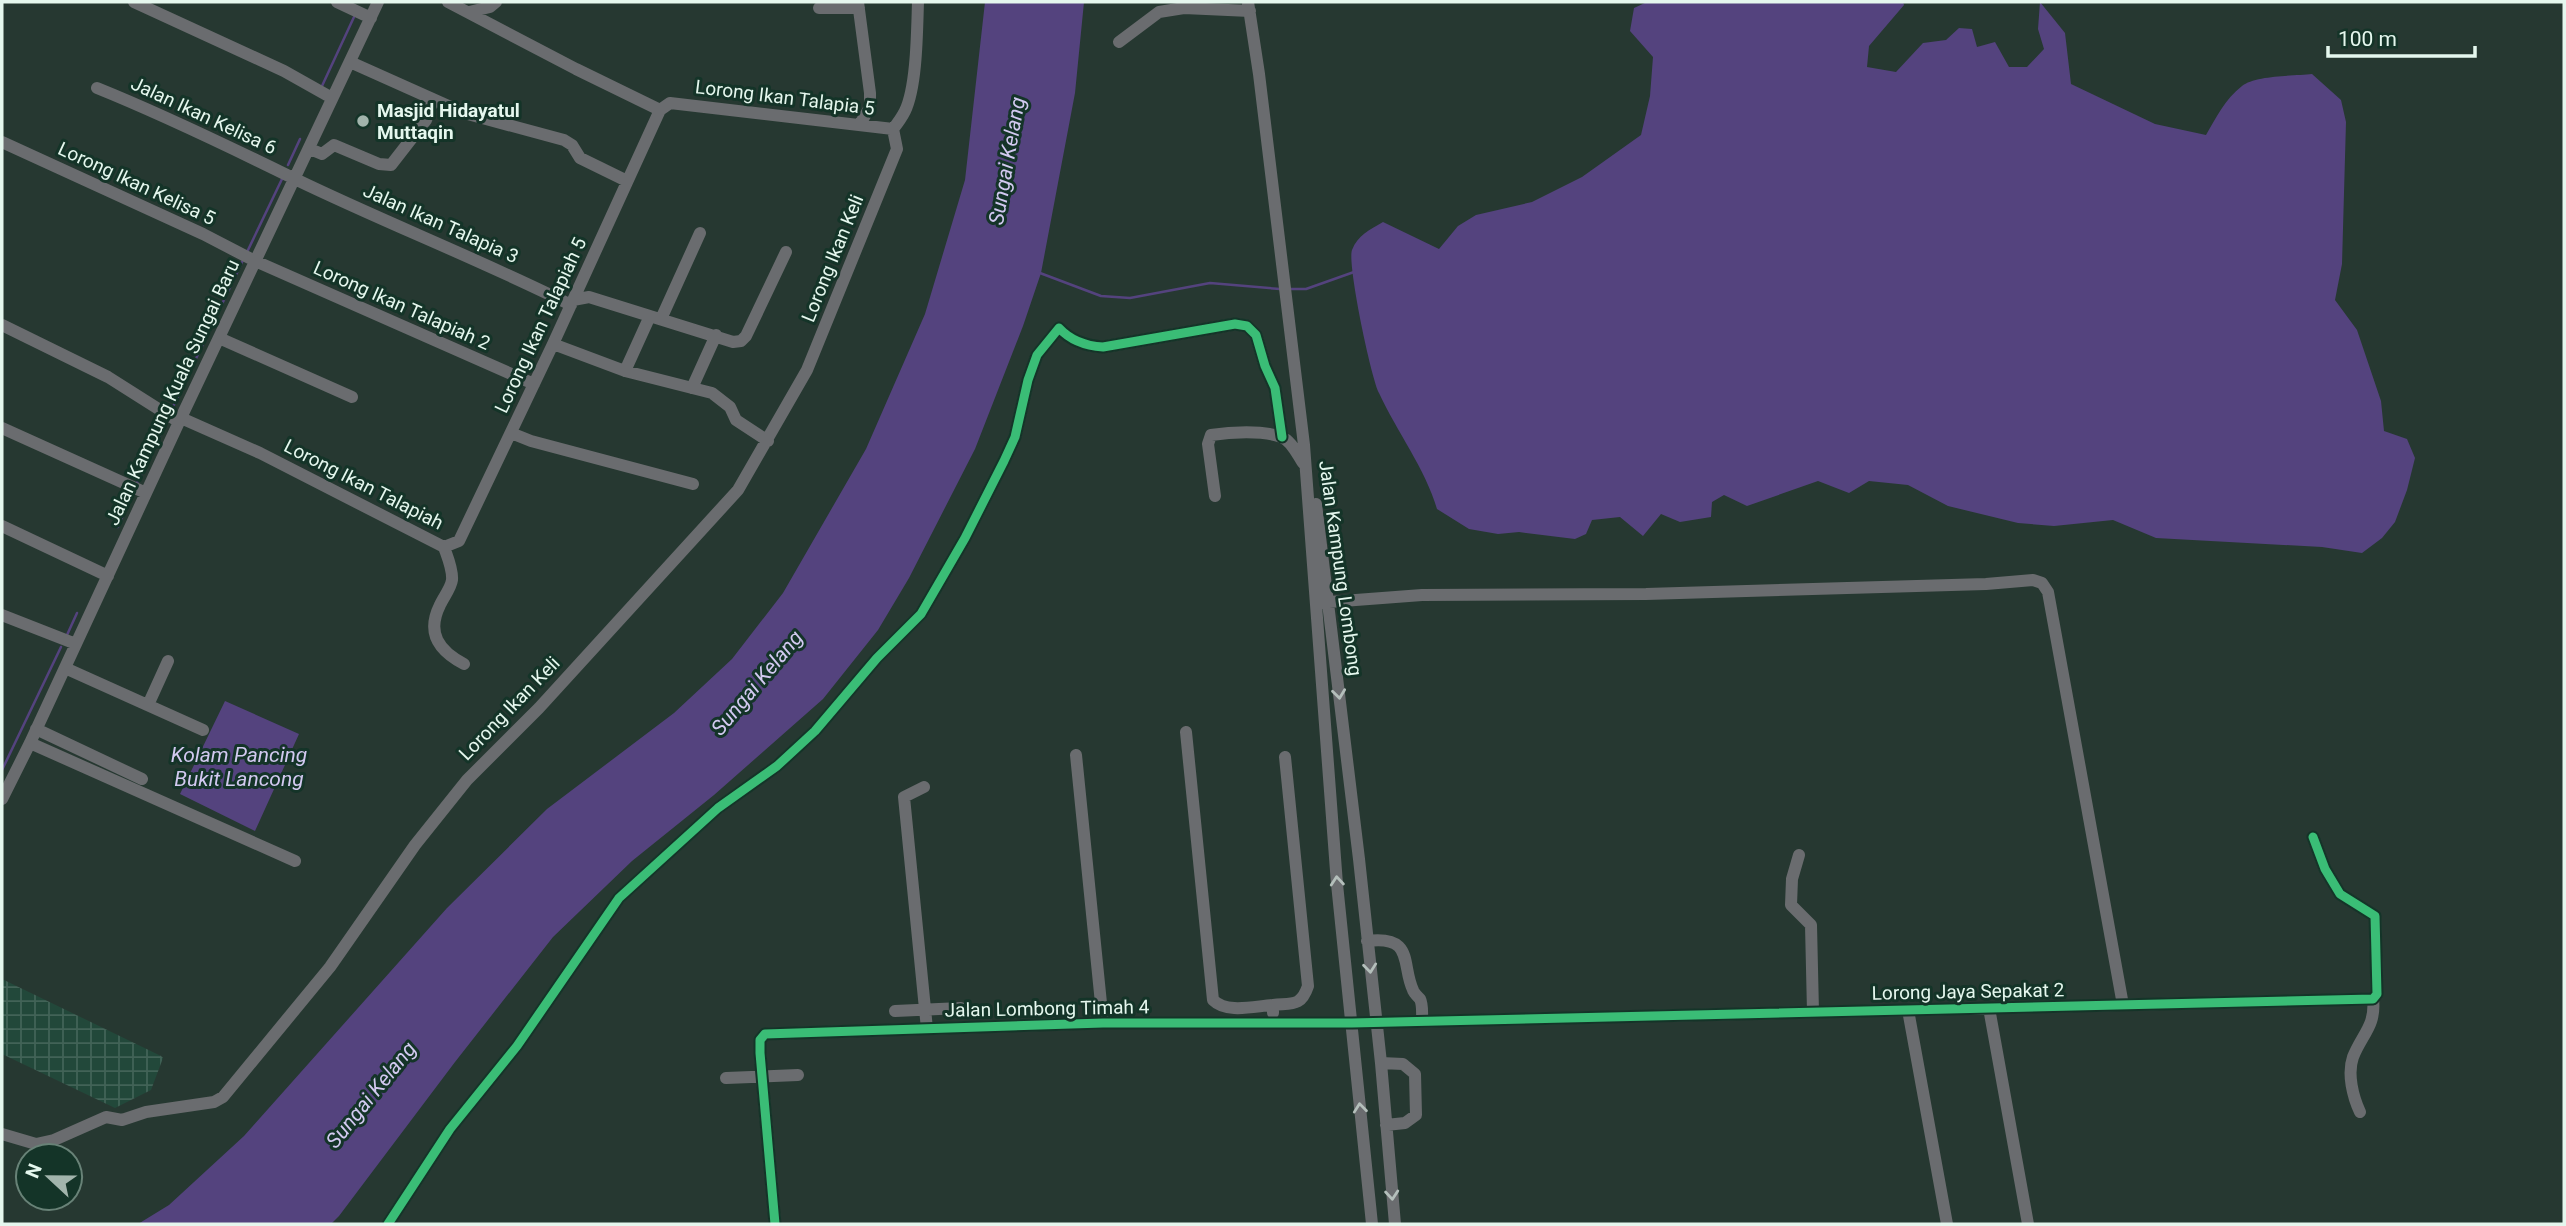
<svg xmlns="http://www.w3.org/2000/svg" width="2566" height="1226" viewBox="0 0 2566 1226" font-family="Roboto,sans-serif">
<defs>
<pattern id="industrial-grid" width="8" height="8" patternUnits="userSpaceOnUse" patternTransform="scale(1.75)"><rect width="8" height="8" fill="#22483a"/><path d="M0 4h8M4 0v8" fill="none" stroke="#426357"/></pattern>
</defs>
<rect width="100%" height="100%" fill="#263831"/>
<path fill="url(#industrial-grid)" d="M 2,979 L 161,1056 L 163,1058 L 151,1090 L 115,1108 L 2,1054 Z"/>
<path fill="#54437e" d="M 985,2 L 1084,2 L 1075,93 L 1041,273 L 1023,326 L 975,449 L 909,578 L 878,630 L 823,699 L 714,795 L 632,861 L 553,937 L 455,1062 L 339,1216 L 331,1224 L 138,1224 L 169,1205 L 244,1136 L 447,908 L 547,809 L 674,713 L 732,659 L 783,593 L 866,449 L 925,314 L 965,180 Z
M 1647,2 L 1903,2 L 1904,5 L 1869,46 L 1867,67 L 1896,72 L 1923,43 L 1946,40 L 1959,28 L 1972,29 L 1977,47 L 1995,42 L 2009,67 L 2027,67 L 2044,49 L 2038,29 L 2040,2 L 2065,33 L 2071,84 L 2155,124 L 2206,135 C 2216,118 2225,99 2242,86 C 2255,75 2295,76 2312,74 L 2341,100 L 2346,122 L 2342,264 L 2335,300 L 2357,330 L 2381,401 L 2384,431 L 2407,439 L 2415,458 L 2407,490 L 2395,522 L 2382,538 L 2362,553 L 2322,547 L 2156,538 L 2113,520 L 2054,526 L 2018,523 L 1948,506 L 1908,485 L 1869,481 L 1849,493 L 1818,481 L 1747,506 L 1724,495 L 1712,502 L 1711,517 L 1680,522 L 1661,514 L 1643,536 L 1620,517 L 1592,520 L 1586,534 L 1575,539 L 1519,532 L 1498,534 L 1469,529 L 1437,509 C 1425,468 1397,432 1379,393 C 1371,377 1347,264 1352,250 C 1358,235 1369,230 1383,222 L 1439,249 L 1458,226 L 1476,215 L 1532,202 L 1582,177 L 1641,135 L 1650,96 L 1653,57 L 1630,31 L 1634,8 Z
M 225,701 L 299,734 L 255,831 L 180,794 Z"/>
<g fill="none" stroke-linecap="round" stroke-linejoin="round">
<path stroke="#54437e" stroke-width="2.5" d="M 322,86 L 354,17
M 288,165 L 300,139
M 248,250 L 282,179
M 1040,273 L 1101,296 L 1130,298 L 1210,283 L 1280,289
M 1290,289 L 1306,289 L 1354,272
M 171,411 L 243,260
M 137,483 L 166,423
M 118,527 L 132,494
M 67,635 L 77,613
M 2,770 L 61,647"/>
<path stroke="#6a6c6f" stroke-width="12" d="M 134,2 L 284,71 L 332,98
M 337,2 L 371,18
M 448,2 L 576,69 L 660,110
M 858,2 L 870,93 L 870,107 L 860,124
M 1248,2 L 1259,74 L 1304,445 L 1337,884 L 1372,1224
M 819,8 L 859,8
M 469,12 L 490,7 L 496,2
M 1119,42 L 1159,12 L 1184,8 L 1250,11
M 350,62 L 464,113 L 564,140 L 572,145 L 580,158 L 627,181
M 97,88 C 164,115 230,147 295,179 C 386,223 481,260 571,305
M 893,129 C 897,124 902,117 905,111 C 917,86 917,30 918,2
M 2,142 L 203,234 L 255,261 L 534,384
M 310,149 L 322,154 L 334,145 L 379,164 L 391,165 L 426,120 L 433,100
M 573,300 L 589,297 L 733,342 L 741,341 L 746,336 L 786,252
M 661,319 L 700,233
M 2,325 L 108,377 L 179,422
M 219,338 L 352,397
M 553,344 L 625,371 L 712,393 L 730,407 L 736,420 L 768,441
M 625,371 L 650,316
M 692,388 L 716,335
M 181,418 L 260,453 L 444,547 C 447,556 453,569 452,580 C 451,588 443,598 440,605 C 426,633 439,651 464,664
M 2,428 L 146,493
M 511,433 L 531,441 L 693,484
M 1215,496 L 1208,444 L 1211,435 C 1230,432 1263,430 1281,437 C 1291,440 1297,454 1303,463
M 1316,504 L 1359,859 L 1381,1063 L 1395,1224
M 2,526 L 108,576
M 444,547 L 459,541 L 553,344 L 660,110 L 670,103 L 893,129
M 1316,603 L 1422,595 L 1646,594 L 1986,584 L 2033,580 L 2042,583 L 2048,592 L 2123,1005
M 2,615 L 76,644
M 65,668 L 203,730
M 148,705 L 168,661
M 36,729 L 142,779
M 1186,732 L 1213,1000 C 1227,1014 1255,1006 1273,1005
M 30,743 L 295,861
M 1076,755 L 1103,1023
M 924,787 L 904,797 L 927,1029
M 2,799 L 30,743 L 179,422 L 378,2
M 1799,855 L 1792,879 L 1791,905 L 1811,925 L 1813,1012
M 1367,941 C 1415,935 1401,965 1413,990 C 1413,992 1419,998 1420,999 C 1423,1005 1422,1014 1422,1021
M 1989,1008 L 2028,1224
M 1908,1010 L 1947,1224
M 895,1011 L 961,1008
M 1273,1013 L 1273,1005 C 1292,1003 1301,1007 1308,986 L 1285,757
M 1381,1063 L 1403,1064 L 1415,1074 L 1416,1115 L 1405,1123 L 1386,1125
M 726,1078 L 798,1075
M 2360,1112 C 2353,1097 2347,1074 2353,1057 C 2362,1034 2376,1026 2373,999
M 2,1134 L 36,1144 L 54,1140 L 106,1117 L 122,1120 L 146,1112 L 214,1102 L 223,1097 L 330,967 L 415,845 L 467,780 L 539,708 L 738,490 L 807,370 L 897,149 L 893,129
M 388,1224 L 450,1129 L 517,1046 L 619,898 L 718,808 L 777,766 L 815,731 L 877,658 L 921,614 L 965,538 L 1004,461 L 1015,437 L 1028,380 L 1037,355 L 1059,328 C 1071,341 1086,346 1103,347 L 1235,324 L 1247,326 L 1256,335 L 1265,366 L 1275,388 L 1282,437
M 775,1224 L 760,1053 L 760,1040 L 765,1034 L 1103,1023 L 1352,1023 L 2373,999 L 2377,994 L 2375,916 L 2340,894 L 2325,869 L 2313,837"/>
<g stroke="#143428" stroke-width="13">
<path id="cycleway" d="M 388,1224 L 450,1129 L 517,1046 L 619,898 L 718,808 L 777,766 L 815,731 L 877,658 L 921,614 L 965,538 L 1004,461 L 1015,437 L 1028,380 L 1037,355 L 1059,328 C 1071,341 1086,346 1103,347 L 1235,324 L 1247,326 L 1256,335 L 1265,366 L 1275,388 L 1282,437
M 775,1224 L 760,1053 L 760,1040 L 765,1034 L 1103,1023 L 1352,1023 L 2373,999 L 2377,994 L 2375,916 L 2340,894 L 2325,869 L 2313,837"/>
</g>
<use href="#cycleway" stroke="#3abd76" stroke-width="9"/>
</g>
<defs><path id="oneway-chevron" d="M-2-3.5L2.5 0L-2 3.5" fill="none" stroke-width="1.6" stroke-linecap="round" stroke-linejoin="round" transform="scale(1.75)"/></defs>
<g stroke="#b4bfbb">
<use href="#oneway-chevron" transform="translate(1339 694) rotate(83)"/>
<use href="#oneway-chevron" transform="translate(1337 881) rotate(-95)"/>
<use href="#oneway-chevron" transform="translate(1370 968) rotate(84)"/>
<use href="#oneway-chevron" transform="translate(1360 1108) rotate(-96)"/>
<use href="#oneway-chevron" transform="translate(1392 1195) rotate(85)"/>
</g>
<circle fill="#a2b4ac" stroke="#143428" stroke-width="2.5" cx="363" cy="121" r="7"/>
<g text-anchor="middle" stroke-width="6" stroke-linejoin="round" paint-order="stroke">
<g font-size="19" fill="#e5f7ee" stroke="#143428">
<text transform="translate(785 97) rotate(7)" y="7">Lorong Ikan Talapia 5</text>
<text transform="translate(204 115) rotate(25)" y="7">Jalan Ikan Kelisa 6</text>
<text transform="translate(137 183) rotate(25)" y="7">Lorong Ikan Kelisa 5</text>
<text transform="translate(441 223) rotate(24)" y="7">Jalan Ikan Talapia 3</text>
<text transform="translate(832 258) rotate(-68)" y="7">Lorong Ikan Keli</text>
<text transform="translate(402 305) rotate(24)" y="7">Lorong Ikan Talapiah 2</text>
<text transform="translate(540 325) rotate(-65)" y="7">Lorong Ikan Talapiah 5</text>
<text transform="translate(172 392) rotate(-65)" y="7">Jalan Kampung Kuala Sungai Baru</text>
<text transform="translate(364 484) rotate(27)" y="7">Lorong Ikan Talapiah</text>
<text transform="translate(1341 568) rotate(82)" y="7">Jalan Kampung Lombong</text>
<text transform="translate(509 708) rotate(-46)" y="7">Lorong Ikan Keli</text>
<text transform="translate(1968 991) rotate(-1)" y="7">Lorong Jaya Sepakat 2</text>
<text transform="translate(1047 1008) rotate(-1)" y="7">Jalan Lombong Timah 4</text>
</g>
<g font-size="19" font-weight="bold" fill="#e5f7ee" stroke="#143428" text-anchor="start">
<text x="377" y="117">Masjid Hidayatul<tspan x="377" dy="22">Muttaqin</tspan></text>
</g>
<g font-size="21" font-style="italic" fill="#d2c9f0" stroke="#143428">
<text transform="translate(1007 161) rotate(-80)" y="7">Sungai Kelang</text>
<text transform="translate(757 683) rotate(-50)" y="7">Sungai Kelang</text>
<text x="239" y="762">Kolam Pancing<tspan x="239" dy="24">Bukit Lancong</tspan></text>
<text transform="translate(371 1095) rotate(-51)" y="7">Sungai Kelang</text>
</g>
</g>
<rect width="2566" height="1226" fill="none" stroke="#e5f7ee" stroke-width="7"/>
<g transform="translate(49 1177) rotate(292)"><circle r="33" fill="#143428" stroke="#688277" stroke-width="2"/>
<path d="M0-5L12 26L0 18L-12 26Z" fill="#a2b4ac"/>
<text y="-10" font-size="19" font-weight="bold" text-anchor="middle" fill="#e5f7ee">N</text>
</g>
<path d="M2328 46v10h147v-10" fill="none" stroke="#e5f7ee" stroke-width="3.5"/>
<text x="2338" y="46" font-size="21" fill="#e5f7ee" stroke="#143428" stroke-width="5" paint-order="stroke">100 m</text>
</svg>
